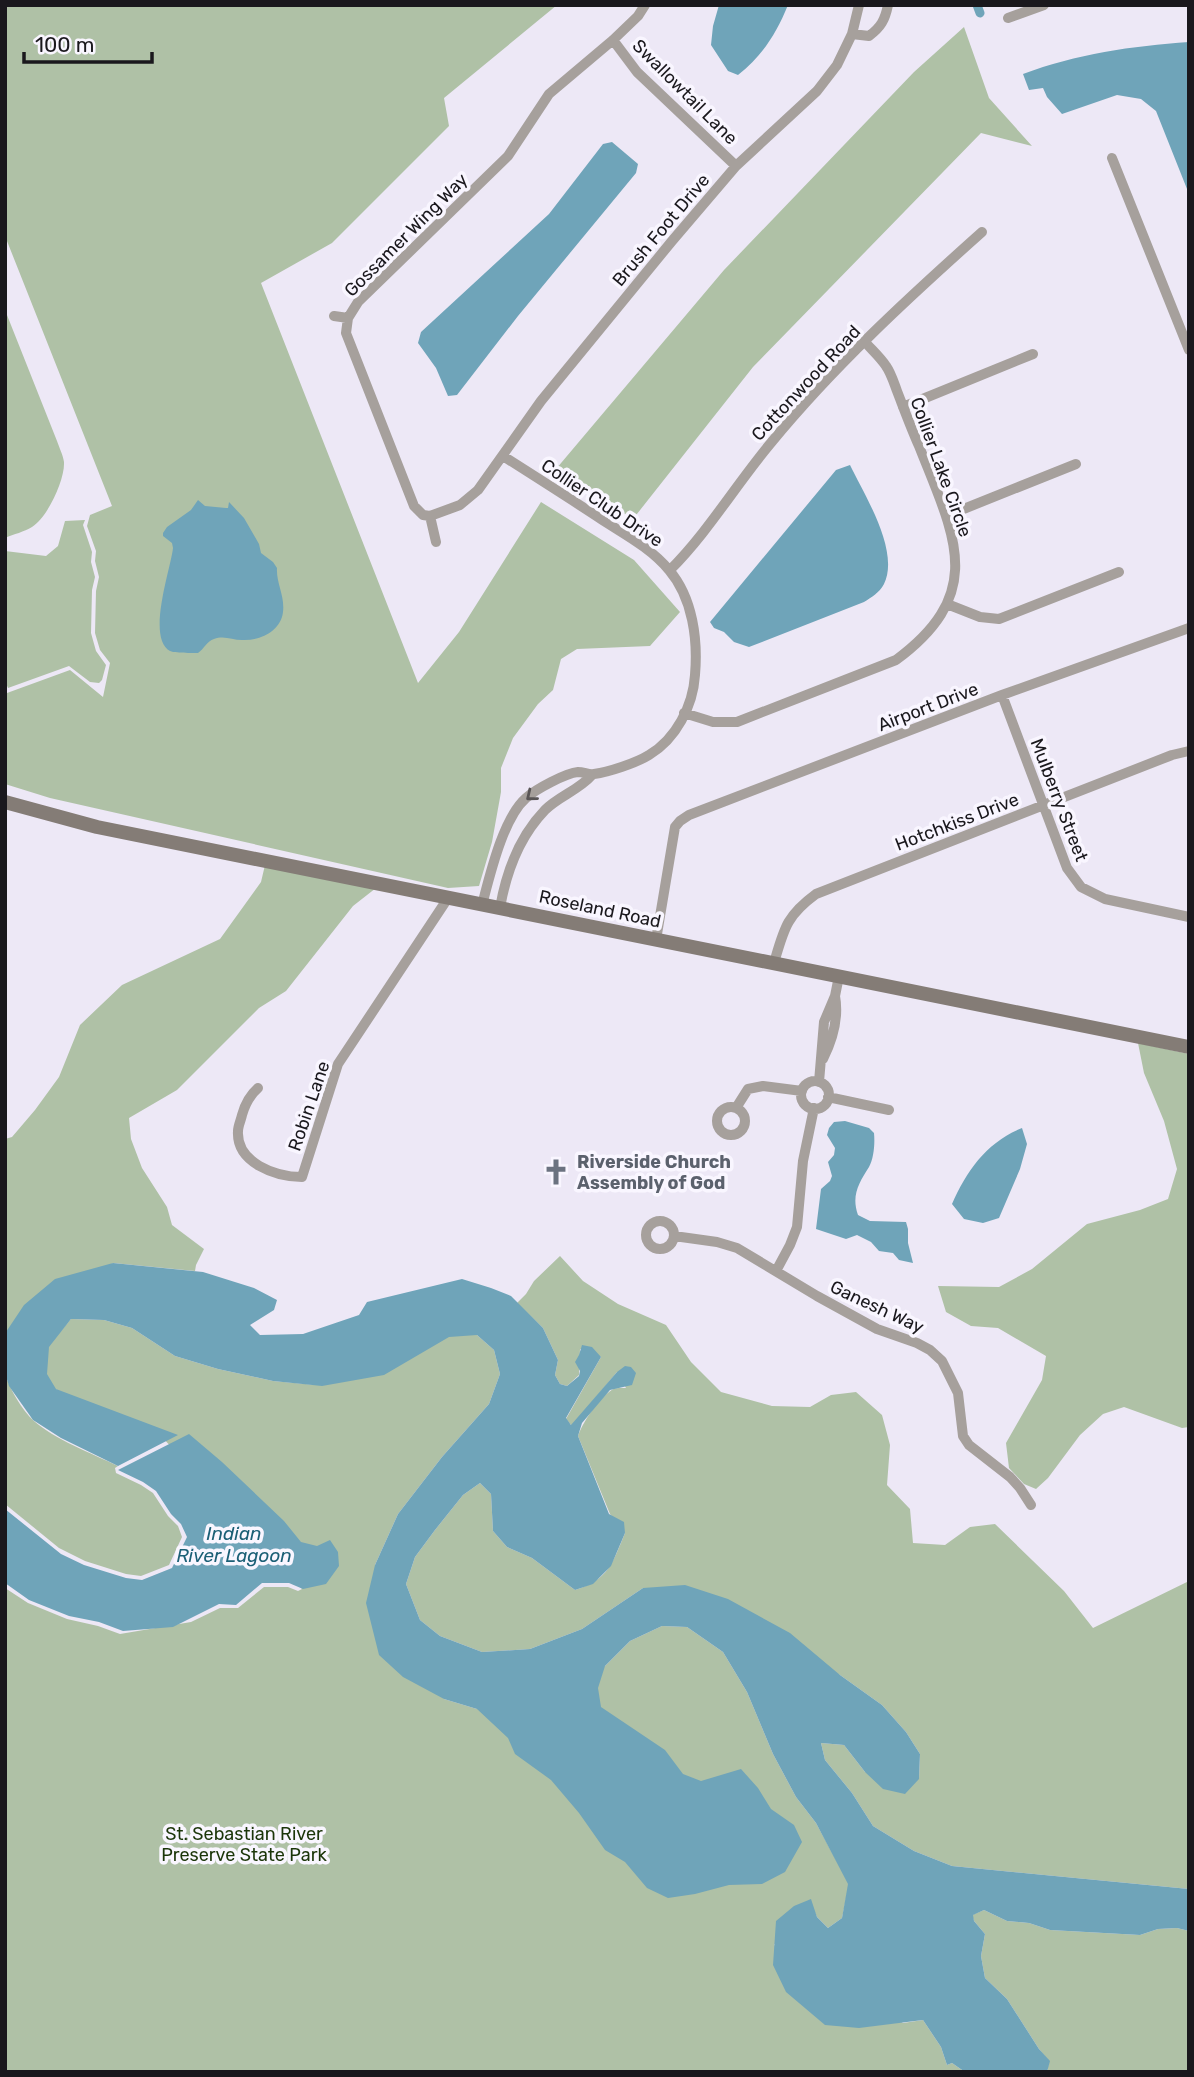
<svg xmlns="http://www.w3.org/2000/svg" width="1194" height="2077" viewBox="0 0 1194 2077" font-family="Rubik,sans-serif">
<rect width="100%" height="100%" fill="#ede8f6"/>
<path fill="#afc1a6" d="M 5,5 L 557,5 L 444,98 L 449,126 L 332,243 L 261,283 L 418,683 L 459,632 L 541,502 L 634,560 L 680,612 L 650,646 L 577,649 L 561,659 L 553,690 L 538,704 L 513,738 L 501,768 L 501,792 L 492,842 L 479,886 L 448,888 L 50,798 L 5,784 L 5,690 L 7,693 L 70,670 L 103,697 L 110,663 L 100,650 L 95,633 L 96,591 L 99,577 L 95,561 L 96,551 L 87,526 L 90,515 L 112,506 L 5,236 Z
M 964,27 L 989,98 L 1032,146 L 981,133 L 753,367 L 633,519 L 556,469 L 724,270 L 914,72 Z
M 5,310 L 57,441 C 59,447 63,455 64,462 C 65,480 47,518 32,527 C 24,532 14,534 5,538 Z
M 85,520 L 83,525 L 92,552 L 91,562 L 95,577 L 92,590 L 91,633 L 96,651 L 106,665 L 102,680 L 99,683 L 90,682 L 69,666 L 8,688 L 5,681 L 5,551 L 46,556 L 58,546 L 65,521 Z
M 265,865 L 376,888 L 353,906 L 286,991 L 259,1008 L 177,1090 L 129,1118 L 131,1139 L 142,1168 L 167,1207 L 172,1225 L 204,1249 L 196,1265 L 195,1271 L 113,1263 L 6,1332 L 5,1345 L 5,1139 L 12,1137 L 35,1110 L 59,1077 L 80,1025 L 122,985 L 220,939 L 261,882 Z
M 1138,1043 L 1189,1054 L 1189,1427 L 1182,1428 L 1124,1407 L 1103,1414 L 1080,1435 L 1048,1478 L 1036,1489 L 1024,1484 L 1009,1468 L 1006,1443 L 1042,1380 L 1046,1356 L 998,1328 L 971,1326 L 946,1312 L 938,1286 L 999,1287 L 1032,1269 L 1087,1224 L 1140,1210 L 1168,1199 L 1177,1169 L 1164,1121 L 1144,1073 Z
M 560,1256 L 583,1281 L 618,1304 L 666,1325 L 691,1362 L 721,1392 L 772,1406 L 810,1407 L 831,1395 L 856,1392 L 882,1415 L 890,1445 L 887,1485 L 910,1509 L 913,1543 L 945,1545 L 970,1527 L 995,1524 L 1064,1591 L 1093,1628 L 1189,1581 L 1189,1889 L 952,1866 L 914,1851 L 873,1826 L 852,1793 L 825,1760 L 821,1743 L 844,1745 L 865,1772 L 919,1779 L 920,1754 L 906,1732 L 882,1705 L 840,1675 L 643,1588 L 582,1629 L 530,1649 L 482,1652 L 440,1636 L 420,1620 L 406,1584 L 415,1557 L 435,1530 L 463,1495 L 480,1483 L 491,1494 L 493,1531 L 507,1547 L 532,1558 L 575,1590 C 609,1579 612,1564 625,1533 L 610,1514 L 578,1436 C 583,1422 597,1401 609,1392 C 614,1387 619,1388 626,1388 L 617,1372 L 572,1426 L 566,1419 L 601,1357 L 580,1349 L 579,1375 L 567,1386 L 560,1384 L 555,1375 L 558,1360 L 543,1328 L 517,1303 L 526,1294 L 534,1281 Z
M 71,1319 L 104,1320 L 132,1328 L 175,1356 L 218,1369 L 273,1381 L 316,1385 L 452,1330 L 469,1335 L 477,1335 L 494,1350 L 500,1374 L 489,1404 L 442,1457 L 398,1514 L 375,1565 L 444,1699 L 477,1709 L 605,1666 L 630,1641 L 662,1626 L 687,1627 L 723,1652 L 747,1692 L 773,1754 L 796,1797 L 816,1823 L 849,1884 L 842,1918 L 828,1928 L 817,1917 L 812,1906 L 774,1945 L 903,2023 L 923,2020 L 941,2047 L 947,2065 L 952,2063 L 965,2072 L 5,2072 L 5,1588 L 28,1603 L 67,1619 L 98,1626 L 120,1634 L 191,1622 L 220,1608 L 238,1608 L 264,1587 L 288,1587 L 298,1591 L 302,1589 L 162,1437 L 75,1400 L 50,1386 L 42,1373 L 49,1345 Z
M 5,1373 C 9,1388 22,1410 34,1421 C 54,1439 93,1454 118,1466 L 115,1468 L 116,1473 L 141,1485 L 153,1493 L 168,1516 L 178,1526 L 182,1537 L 169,1565 L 141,1576 L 126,1574 L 85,1561 L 59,1548 L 5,1504 Z
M 984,1910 L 1007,1921 L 1029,1923 L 1050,1930 L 1140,1935 L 1158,1929 L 1177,1928 L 1189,1931 L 1189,2072 L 1047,2072 L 1049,2061 L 1039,2049 L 1007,1999 L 985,1978 L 981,1956 L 985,1934 L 974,1921 L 972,1915 Z"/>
<path fill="#6fa4b9" d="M 719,5 L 788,5 C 776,34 763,55 738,75 L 728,71 L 711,45 L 713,26 Z
M 1189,42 L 1189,194 L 1156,111 L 1141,99 L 1117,95 L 1062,114 L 1047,97 L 1043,88 L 1029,90 L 1023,74 C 1076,54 1132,46 1189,42 Z
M 612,142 L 638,164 L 636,173 L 518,316 L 457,395 L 448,396 L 436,368 L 418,343 L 421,332 L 549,214 L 603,144 Z
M 850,465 C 865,496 900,551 884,584 C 879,593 872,597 864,602 L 749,647 L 734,642 L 724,632 L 714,628 L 710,622 L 836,470 Z
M 198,500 L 205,506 L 226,508 L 228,508 L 229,502 L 244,518 L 259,544 L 261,553 L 273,562 L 277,568 C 276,583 285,596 283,612 C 281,631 260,641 242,640 C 232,640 224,635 214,639 C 207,641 204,649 198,653 C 193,653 174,653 170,651 C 146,638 171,568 173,548 L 172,543 L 163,536 L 163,533 L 167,527 L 191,510 Z
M 845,1121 L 869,1128 L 874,1133 C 875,1143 874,1158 869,1167 C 859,1183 851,1195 858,1215 L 870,1221 L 906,1222 L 908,1229 L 908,1243 L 913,1263 L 899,1260 L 893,1253 L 879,1251 L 871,1242 L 857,1235 L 846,1239 L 816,1229 L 821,1189 L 830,1181 L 832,1176 L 828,1162 L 834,1155 L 835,1148 L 827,1135 L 829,1128 L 834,1122 Z
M 1022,1128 L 1027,1144 L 1020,1169 L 999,1218 L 983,1223 L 964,1219 L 952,1204 C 967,1170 987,1142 1022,1128 Z
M 113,1263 L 203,1272 L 254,1288 L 277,1300 L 274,1310 L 250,1325 L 260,1335 L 303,1334 L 359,1315 L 367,1302 L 462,1279 L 491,1288 L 511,1296 L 543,1328 L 558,1360 L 555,1375 L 560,1384 L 567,1386 L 579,1376 L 580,1371 L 575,1362 L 579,1355 L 582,1345 L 592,1347 L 601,1357 L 566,1418 L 571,1425 L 617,1372 L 625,1366 L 631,1367 L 636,1373 L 632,1385 L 610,1390 L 582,1423 L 578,1436 L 609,1514 L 624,1522 L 625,1533 L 611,1566 L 593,1584 L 575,1590 L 532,1558 L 507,1547 L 493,1531 L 491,1494 L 480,1483 L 463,1495 L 435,1530 L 415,1557 L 406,1584 L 420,1620 L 440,1636 L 482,1652 L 530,1649 L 582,1629 L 643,1588 L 685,1585 L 728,1599 L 790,1633 L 840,1675 L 882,1705 L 906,1732 L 920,1754 L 919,1779 L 905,1794 L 883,1789 L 865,1772 L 844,1745 L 821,1743 L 825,1760 L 852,1793 L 873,1826 L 914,1851 L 952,1866 L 1189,1889 L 1189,1931 L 1177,1928 L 1158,1929 L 1140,1935 L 1050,1930 L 1029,1923 L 1007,1921 L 984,1910 L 973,1915 L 974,1921 L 985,1934 L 981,1956 L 985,1978 L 1007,1999 L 1039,2049 L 1050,2061 L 1047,2072 L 965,2072 L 952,2063 L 947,2065 L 941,2047 L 923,2020 L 859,2028 L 825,2025 L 786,1992 L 773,1965 L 776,1921 L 794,1906 L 811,1899 L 817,1917 L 828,1928 L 842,1918 L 848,1884 L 816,1823 L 796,1797 L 773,1754 L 747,1692 L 723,1652 L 687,1627 L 662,1626 L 630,1641 L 605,1666 L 598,1688 L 601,1707 L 665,1750 L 683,1774 L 701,1781 L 741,1769 L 758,1788 L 771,1809 L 794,1825 L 802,1842 L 785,1872 L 762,1884 L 729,1885 L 695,1894 L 668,1898 L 647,1888 L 625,1862 L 605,1850 L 579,1813 L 551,1780 L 515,1754 L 508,1738 L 477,1709 L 444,1699 L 403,1677 L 379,1655 L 366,1603 L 375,1565 L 398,1514 L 442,1457 L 489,1404 L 500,1374 L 494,1350 L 477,1335 L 449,1337 L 384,1375 L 322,1386 L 273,1381 L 218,1369 L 175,1356 L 132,1328 L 104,1320 L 71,1319 L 49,1347 L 47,1374 L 56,1389 L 178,1435 L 118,1466 L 61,1438 L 33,1420 L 9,1386 L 5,1373 L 6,1332 L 24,1305 L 55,1279 Z
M 189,1434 L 222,1462 L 284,1521 L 301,1542 L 317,1546 L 330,1540 L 338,1552 L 339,1566 L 326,1584 L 303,1589 L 289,1583 L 262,1583 L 236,1605 L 219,1604 L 173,1627 L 123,1631 L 99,1622 L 69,1616 L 29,1600 L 5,1583 L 5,1509 L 61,1554 L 84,1565 L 126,1578 L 142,1580 L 172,1568 L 187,1537 L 181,1524 L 171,1514 L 156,1491 L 143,1482 L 118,1470 Z"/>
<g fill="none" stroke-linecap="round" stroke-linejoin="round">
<path stroke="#6fa4b9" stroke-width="9" d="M 977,5 L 980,13"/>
<path stroke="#a6a09c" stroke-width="10" d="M 645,5 L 638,16 L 613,40 L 549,94 L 508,156 L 358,302 L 348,318 L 346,333 L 414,506 L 423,515 L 430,516 L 460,505 L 478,490 L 541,401 L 672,241 L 736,166 L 817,91 L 837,65 L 852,34 L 859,5
M 1008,18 L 1044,5
M 852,34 L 869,36 C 881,27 885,20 888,5
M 613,40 L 637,72 L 736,166
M 1112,158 L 1189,350
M 334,316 L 348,318
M 903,407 L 1033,354
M 430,516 L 436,542
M 946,516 L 1076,464
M 670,570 C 708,532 735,486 770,444 C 833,367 908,298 982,232
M 947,604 L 980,617 L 999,619 L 1119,572
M 1002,695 L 1067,868 L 1081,887 L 1105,899 L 1189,917
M 684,713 L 713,722 L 737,722 L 896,660 C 988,592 954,535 919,446 C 911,428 904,409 897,391 C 894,383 891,373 886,366 C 880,357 872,350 865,342
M 482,905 C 490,875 503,818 526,798 C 536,789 566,773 578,772 C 584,772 589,775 594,774 C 609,772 636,763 649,755 C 676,739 693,706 695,675 C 698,640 693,598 669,570 C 651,548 624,534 601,519 C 569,498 536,477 503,456
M 500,908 C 506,873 520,836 545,810 C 559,796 579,790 592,775
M 656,940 L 675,827 L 680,821 L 689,815 L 1002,695 L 1189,628
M 774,963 C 784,929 786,916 816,894 L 1172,755 L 1189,751
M 823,1059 C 833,1039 839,1018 835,996
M801 1095a14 14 0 1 1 28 0a14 14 0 1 1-28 0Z
M 819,1082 L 824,1022 L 835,996 L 839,976
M 258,1088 C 249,1096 245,1104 242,1115 C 241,1120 238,1126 238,1131 C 236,1163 276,1177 302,1177 L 338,1064 L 448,898
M 828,1097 L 889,1110
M717 1121a14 14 0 1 1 28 0a14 14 0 1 1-28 0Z
M 736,1108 L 748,1089 L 763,1086 L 802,1091
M646 1235a14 14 0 1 1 28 0a14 14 0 1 1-28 0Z
M 674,1236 L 717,1242 L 737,1248 L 817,1296 L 877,1329 L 917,1343 L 930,1350 L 942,1361 L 958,1393 L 963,1436 L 969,1445 L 1010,1477 L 1020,1488 L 1031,1505
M 776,1271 L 790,1245 L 797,1227 L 803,1161 L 814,1108"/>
<path stroke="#847c76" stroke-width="14" d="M 5,802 L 97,827 L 1189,1047"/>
</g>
<defs><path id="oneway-chevron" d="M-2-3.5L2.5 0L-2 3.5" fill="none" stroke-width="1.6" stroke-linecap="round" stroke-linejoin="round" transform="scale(1.75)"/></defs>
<use stroke="#595556" href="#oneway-chevron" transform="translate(531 796) rotate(141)"/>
<defs>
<g id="church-bare" transform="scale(2.1)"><path d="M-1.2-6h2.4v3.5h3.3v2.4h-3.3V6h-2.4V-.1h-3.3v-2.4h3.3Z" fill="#6b7280" stroke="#f9f6ff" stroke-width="2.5" paint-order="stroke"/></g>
</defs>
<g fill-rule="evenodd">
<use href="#church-bare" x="556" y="1172"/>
</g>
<g text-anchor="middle" stroke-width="7" stroke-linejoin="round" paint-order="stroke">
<g font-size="18" fill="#1a181d" stroke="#f9f6ff">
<text transform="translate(685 92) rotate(45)" y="6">Swallowtail Lane</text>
<text transform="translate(661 230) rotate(-50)" y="6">Brush Foot Drive</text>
<text transform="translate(406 235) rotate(-45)" y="6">Gossamer Wing Way</text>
<text transform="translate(806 383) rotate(-47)" y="6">Cottonwood Road</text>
<text transform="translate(941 467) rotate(70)" y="6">Collier Lake Circle</text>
<text transform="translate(602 503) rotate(34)" y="6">Collier Club Drive</text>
<text transform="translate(928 707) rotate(-21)" y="6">Airport Drive</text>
<text transform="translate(1059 800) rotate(69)" y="6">Mulberry Street</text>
<text transform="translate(957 822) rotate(-21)" y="6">Hotchkiss Drive</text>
<text transform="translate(600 909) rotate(12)" y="6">Roseland Road</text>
<text transform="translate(309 1106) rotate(-71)" y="6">Robin Lane</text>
<text transform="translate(877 1307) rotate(25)" y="6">Ganesh Way</text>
</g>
<g font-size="18" font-weight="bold" fill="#5b616d" stroke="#f9f6ff" text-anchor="start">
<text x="577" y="1168">Riverside Church<tspan x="577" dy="21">Assembly of God</tspan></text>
</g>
<g font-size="18" fill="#1b3509" stroke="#f9f6ff">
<text x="244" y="1840">St. Sebastian River<tspan x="244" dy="21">Preserve State Park</tspan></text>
</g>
<g font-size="19" font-style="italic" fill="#1b5f76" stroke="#f9f6ff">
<text x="234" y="1540">Indian<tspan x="234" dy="22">River Lagoon</tspan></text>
</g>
</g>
<rect width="1194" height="2077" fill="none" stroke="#1a181d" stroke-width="14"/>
<path d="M24 52v10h128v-10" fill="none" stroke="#1a181d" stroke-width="3.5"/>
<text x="35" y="52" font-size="21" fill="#1a181d" stroke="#f9f6ff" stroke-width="5" paint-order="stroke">100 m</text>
</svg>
